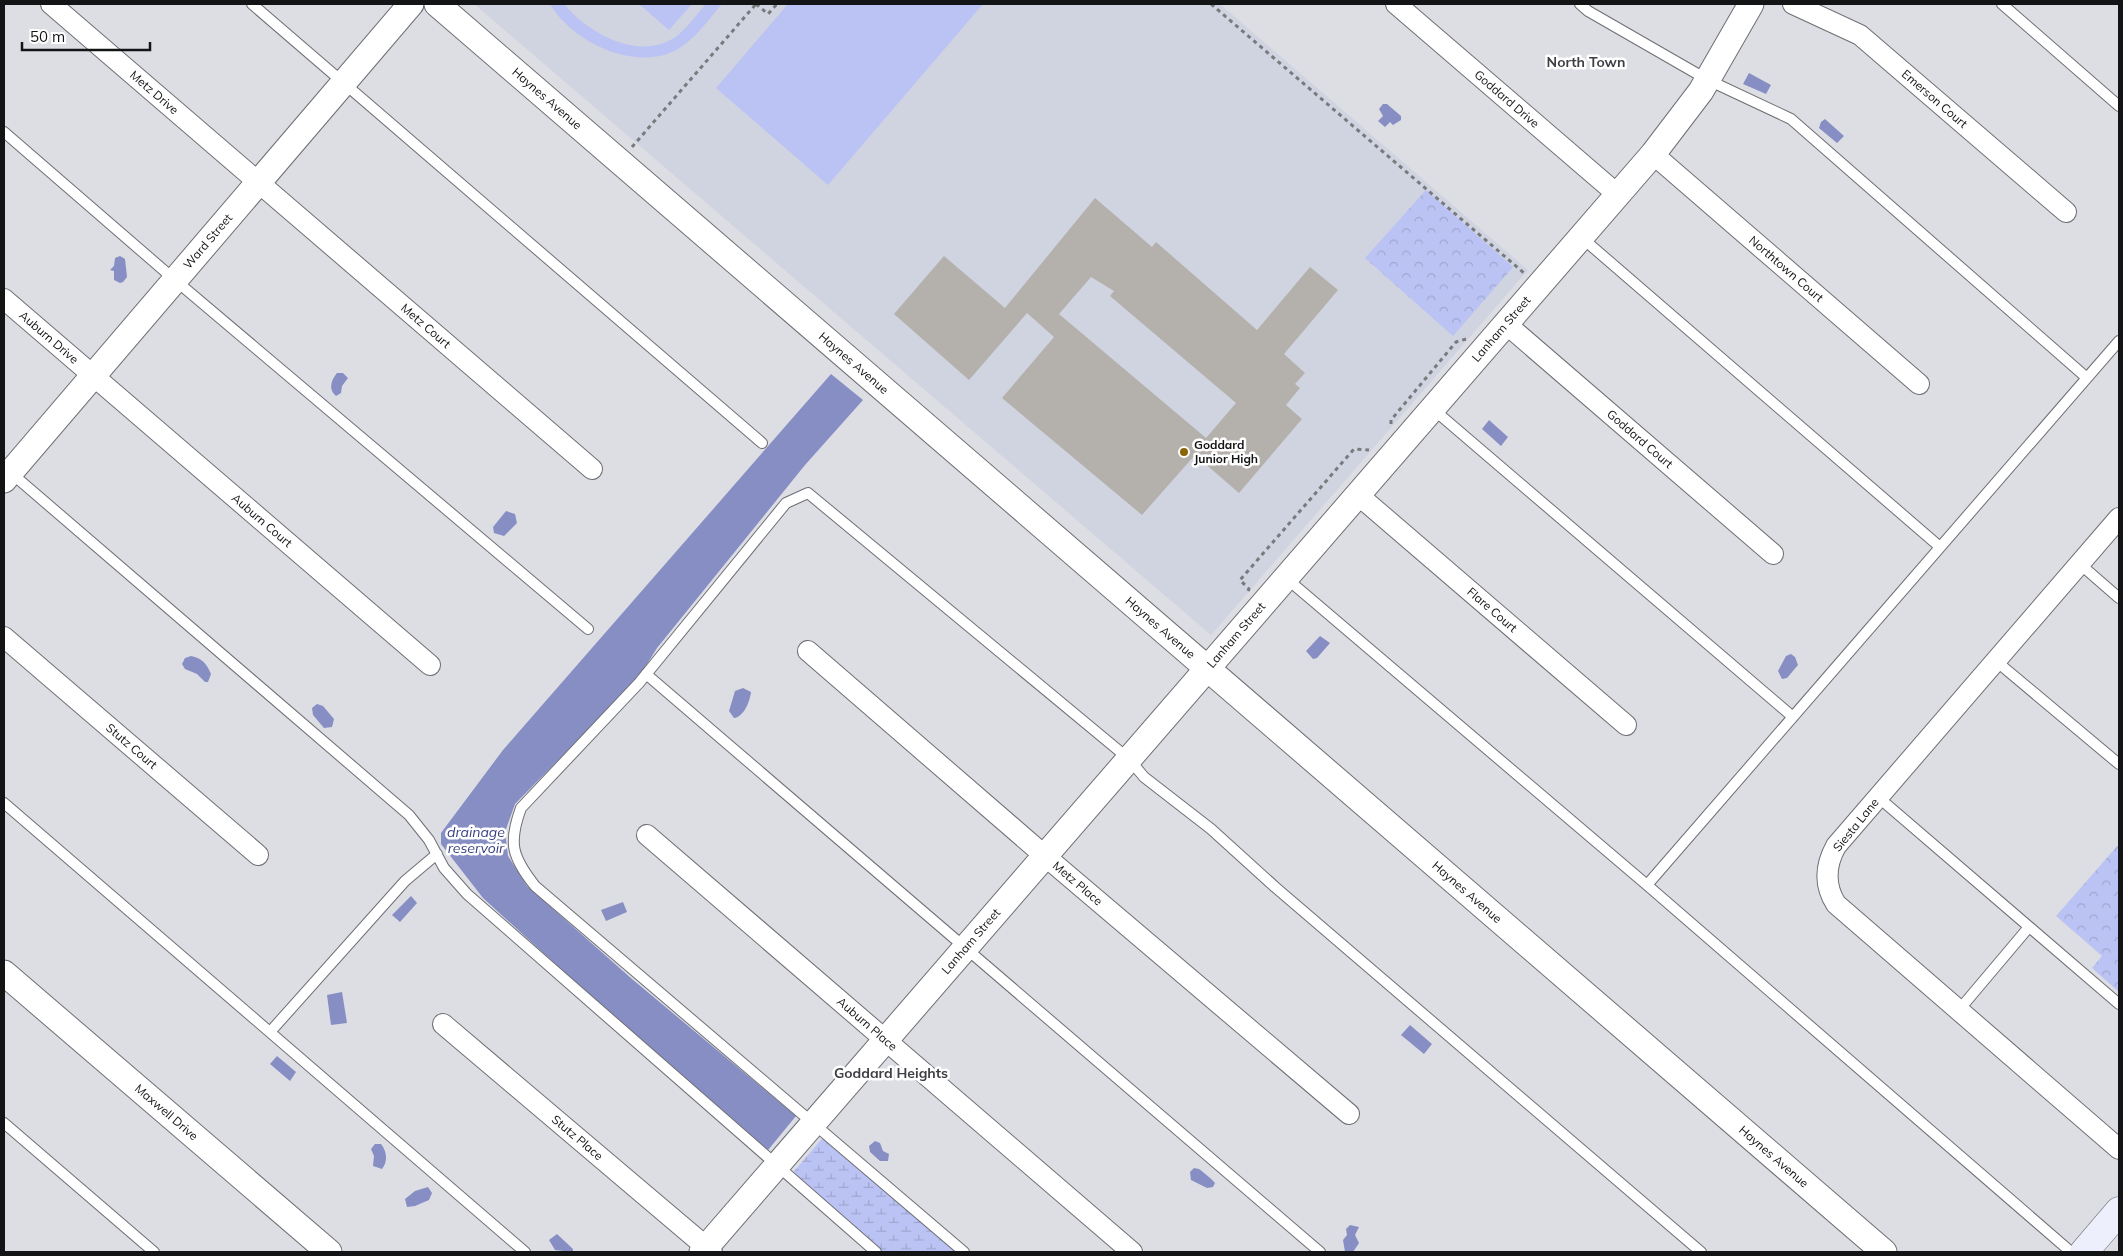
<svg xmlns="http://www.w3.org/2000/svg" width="2123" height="1256" viewBox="0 0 2123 1256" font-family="Mulish,sans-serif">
<defs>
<pattern id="wetland-marsh" width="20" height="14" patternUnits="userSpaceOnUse" patternTransform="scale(1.25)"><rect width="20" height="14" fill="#bac3f3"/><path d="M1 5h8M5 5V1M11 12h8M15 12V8" fill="none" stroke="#9fa7d0"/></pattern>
<pattern id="park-crowns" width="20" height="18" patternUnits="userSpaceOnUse" patternTransform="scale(1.25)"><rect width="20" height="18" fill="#bac3f3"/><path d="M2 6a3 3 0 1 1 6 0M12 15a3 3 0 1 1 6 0" fill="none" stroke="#9fa7d0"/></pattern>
</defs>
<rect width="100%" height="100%" fill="#dddee4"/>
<path fill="#d0d3e0" d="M 474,4 L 1220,4 L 1528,270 L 1211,635 Z"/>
<path fill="#bac3f3" d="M 550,4 L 564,4 C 588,33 638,61 674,38 C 686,30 696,15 706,4 L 722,4 C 708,20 695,40 676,50 C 635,72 572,42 550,4 Z
M 639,4 L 692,4 L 669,30 Z
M 788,4 L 983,4 L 828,185 L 716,88 Z"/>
<path fill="url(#wetland-marsh)" d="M 826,1134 L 964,1252 L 877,1252 L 789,1177 Z"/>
<path fill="url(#park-crowns)" d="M 1426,190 L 1513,267 L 1453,336 L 1365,258 Z
M 2119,844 L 2119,992 L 2092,968 L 2102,956 L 2056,916 Z"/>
<path fill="#868ec3" d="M 1749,73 L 1771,85 L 1766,94 L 1743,84 Z
M 1383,104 L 1387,104 L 1401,116 L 1401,120 L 1393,125 L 1390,122 L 1385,127 L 1378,121 L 1383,116 L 1379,109 Z
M 1825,119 L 1844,136 L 1837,143 L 1819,128 L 1821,122 Z
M 120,256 L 125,259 L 127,277 L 123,282 L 120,283 L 114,280 L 114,271 L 110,270 L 114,266 L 115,258 Z
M 337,373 L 343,373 L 348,378 L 342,386 L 341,393 L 336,396 C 328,390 331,380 337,373 Z
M 831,374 L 863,400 L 805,465 L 657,648 L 627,696 L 575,743 L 515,804 L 505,832 L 508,856 L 527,886 L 632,979 L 796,1116 L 764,1155 L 483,898 L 441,844 L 441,833 L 503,750 Z
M 1489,420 L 1508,437 L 1501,446 L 1482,429 Z
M 506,511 L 515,514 L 517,523 L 504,536 L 494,533 L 493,527 Z
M 1320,636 L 1330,643 L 1317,658 L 1313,659 L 1306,651 Z
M 1791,654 L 1795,657 L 1798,665 L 1787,678 L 1782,679 L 1778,671 L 1786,656 Z
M 191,656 C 202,658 207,664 211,674 L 208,682 L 205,682 L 197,674 L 185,669 L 182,664 L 185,658 Z
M 743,688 L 751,692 C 750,701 744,717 734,718 L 729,711 L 735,691 Z
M 317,704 L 323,706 L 334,719 L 332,727 L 324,728 L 313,715 L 312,708 Z
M 411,896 L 417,903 L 400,922 L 392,915 Z
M 623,902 L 627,912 L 606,921 L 601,910 Z
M 342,992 L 347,1023 L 331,1025 L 327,995 Z
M 1410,1025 L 1432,1044 L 1424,1054 L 1401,1035 Z
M 277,1056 L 296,1072 L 290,1081 L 270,1064 Z
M 875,1141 L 880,1143 L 883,1151 L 889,1154 L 888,1161 L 880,1161 L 870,1152 L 869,1146 Z
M 375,1144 L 381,1144 C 387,1151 388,1162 382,1169 L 373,1166 L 374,1156 L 371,1149 Z
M 1194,1168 L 1199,1169 C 1203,1172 1213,1180 1215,1183 L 1213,1187 L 1207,1188 L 1191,1180 L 1190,1172 Z
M 428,1187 L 432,1193 L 429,1200 L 415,1206 L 407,1207 L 405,1199 L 415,1191 Z
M 1350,1225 L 1359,1227 L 1355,1235 L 1359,1243 L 1353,1252 L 1345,1252 L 1343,1240 L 1347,1235 L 1346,1229 Z
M 557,1234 L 573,1249 L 573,1252 L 555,1250 L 549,1240 Z"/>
<path fill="#b4b1ac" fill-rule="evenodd" d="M 1095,198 L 1152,247 L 1156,242 L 1257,330 L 1310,267 L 1338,290 L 1284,354 L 1305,373 L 1295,384 L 1300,388 L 1286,405 L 1302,419 L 1239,493 L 1195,455 L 1142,515 L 1002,398 L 1054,337 L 1027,313 L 969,380 L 894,314 L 944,256 L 1005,308 ZM 1091,277 L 1114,291 L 1110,296 L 1236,403 L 1206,438 L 1059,314 Z"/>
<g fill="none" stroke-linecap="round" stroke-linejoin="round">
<g stroke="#6e6f74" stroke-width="12">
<path id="service" d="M 252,4 L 762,443
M 1580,4 L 1588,11 L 1708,80 L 1791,119 L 2087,378
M 2002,4 L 2119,106
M 4,132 L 175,280 L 588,629
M 1581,237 L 1940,547
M 1433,409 L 1793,717
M 10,472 L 409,815 L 429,840 L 444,868 L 467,894 L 876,1252
M 2080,564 L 2119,598
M 1286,578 L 1647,885 L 2071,1252
M 1996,661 L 2119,764
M 646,674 L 1320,1252
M 1878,797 L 2119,1004
M 4,803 L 525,1252
M 1647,885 L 2119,341
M 1959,1010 L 2029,927
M 270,1032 L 405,881 L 437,854
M 4,1123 L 154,1252
M 964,1252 L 535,886 C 512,857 508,843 521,808 L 639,683 L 786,503 L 808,493 L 1129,759 L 1144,777 L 1211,829 L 1275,887 L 1701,1252"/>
</g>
<g stroke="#6e6f74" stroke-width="22">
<g id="minor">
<path id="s1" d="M 51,4 L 592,469"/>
<path id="s2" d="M 1396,4 L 1617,194"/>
<path id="s3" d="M 1793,4 L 1860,35 L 2066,212"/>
<path id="s4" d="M 1653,154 L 1919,384"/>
<path id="s5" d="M 4,299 L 430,665"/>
<path id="s6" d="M 1505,323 L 1773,554"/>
<path id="s7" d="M 1357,494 L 1626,725"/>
<path d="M 2119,518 L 1836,846 C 1825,866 1824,885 1836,904 L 2119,1149"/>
<path id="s8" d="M 4,637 L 258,855"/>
<path id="s9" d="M 808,651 L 1045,856 L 1349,1114"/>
<path id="s10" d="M 647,835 L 1132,1252"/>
<path id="s11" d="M 443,1024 L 712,1252"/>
</g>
</g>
<g stroke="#6e6f74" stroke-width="27">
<g id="tertiary">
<path id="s12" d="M 437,4 L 1884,1252"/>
<path id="s13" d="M 4,480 L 411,4"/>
<path id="s14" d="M 4,973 L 329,1252"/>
<path id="s15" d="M 702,1252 L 1653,154 L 1701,91 L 1751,4"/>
</g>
</g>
<g stroke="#6e6f74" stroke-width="29">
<path id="secondary" d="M 2084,1252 L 2119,1211"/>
</g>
<path stroke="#797a7e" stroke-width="3" stroke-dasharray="4 4" stroke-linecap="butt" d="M 756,4 L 768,14 L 777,4
M 1211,4 L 1524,273
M 632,147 L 756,4
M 1391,424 L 1391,420 L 1456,342 L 1466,339
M 1248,591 L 1249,589 L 1240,580 L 1354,449 L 1369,450"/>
<use href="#service" stroke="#fff" stroke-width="10"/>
<use href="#minor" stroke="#fff" stroke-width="20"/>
<use href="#tertiary" stroke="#fff" stroke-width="25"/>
<use href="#secondary" stroke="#edf0fc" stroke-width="28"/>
</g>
<circle fill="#8b6405" stroke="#fff" stroke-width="2" cx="1184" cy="452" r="5"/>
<g text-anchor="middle" stroke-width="5" stroke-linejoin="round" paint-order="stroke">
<g font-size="12" fill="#131416" stroke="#fff">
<text dy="4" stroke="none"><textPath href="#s1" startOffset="136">Metz Drive</textPath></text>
<text dy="4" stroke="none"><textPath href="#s12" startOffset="145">Haynes Avenue</textPath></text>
<text dy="4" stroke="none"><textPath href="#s2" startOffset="146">Goddard Drive</textPath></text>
<text dy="4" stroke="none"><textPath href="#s3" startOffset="172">Emerson Court</textPath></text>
<text dy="4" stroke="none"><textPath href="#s13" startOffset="314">Ward Street</textPath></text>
<text dy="4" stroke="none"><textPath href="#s4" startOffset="176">Northtown Court</textPath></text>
<text dy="4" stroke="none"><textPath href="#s1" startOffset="494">Metz Court</textPath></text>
<text dy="4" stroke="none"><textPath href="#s15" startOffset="1221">Lanham Street</textPath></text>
<text dy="4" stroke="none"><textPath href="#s5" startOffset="59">Auburn Drive</textPath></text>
<text dy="4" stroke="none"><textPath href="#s12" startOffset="550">Haynes Avenue</textPath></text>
<text dy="4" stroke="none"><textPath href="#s6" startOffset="178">Goddard Court</textPath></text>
<text dy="4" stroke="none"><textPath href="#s5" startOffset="340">Auburn Court</textPath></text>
<text dy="4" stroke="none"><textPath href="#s7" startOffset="178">Flare Court</textPath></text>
<text dy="4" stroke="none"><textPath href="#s12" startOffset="955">Haynes Avenue</textPath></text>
<text dy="4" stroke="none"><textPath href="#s15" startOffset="816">Lanham Street</textPath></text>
<text dy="4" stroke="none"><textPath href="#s8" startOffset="168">Stutz Court</textPath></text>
<text transform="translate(1856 825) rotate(-51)" y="4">Siesta Lane</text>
<text dy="4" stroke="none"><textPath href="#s9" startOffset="356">Metz Place</textPath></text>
<text dy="4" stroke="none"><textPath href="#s12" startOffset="1360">Haynes Avenue</textPath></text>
<text dy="4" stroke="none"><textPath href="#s15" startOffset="411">Lanham Street</textPath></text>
<text dy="4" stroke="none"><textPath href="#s10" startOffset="290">Auburn Place</textPath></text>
<text dy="4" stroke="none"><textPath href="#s14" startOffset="214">Maxwell Drive</textPath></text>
<text dy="4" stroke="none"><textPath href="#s11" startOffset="176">Stutz Place</textPath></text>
<text dy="4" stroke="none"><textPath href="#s12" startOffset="1765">Haynes Avenue</textPath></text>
</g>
<g font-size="12" font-weight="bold" fill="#131416" stroke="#fff" text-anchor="start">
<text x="1194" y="449">Goddard<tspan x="1194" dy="14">Junior High</tspan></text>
</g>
<g font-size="14" font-weight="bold" fill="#3e3f44" stroke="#fff">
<text x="1586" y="67">North Town</text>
<text x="891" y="1078">Goddard Heights</text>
</g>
<g font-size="14" font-style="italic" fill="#383d7f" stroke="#fff">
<text x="476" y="837">drainage<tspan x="476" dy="16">reservoir</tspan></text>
</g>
</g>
<rect width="2123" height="1256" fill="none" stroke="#131416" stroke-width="10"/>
<path d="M22 42v8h128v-8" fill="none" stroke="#131416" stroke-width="2.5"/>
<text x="30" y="42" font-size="15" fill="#131416" stroke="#ffffff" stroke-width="4" paint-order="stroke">50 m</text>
</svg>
